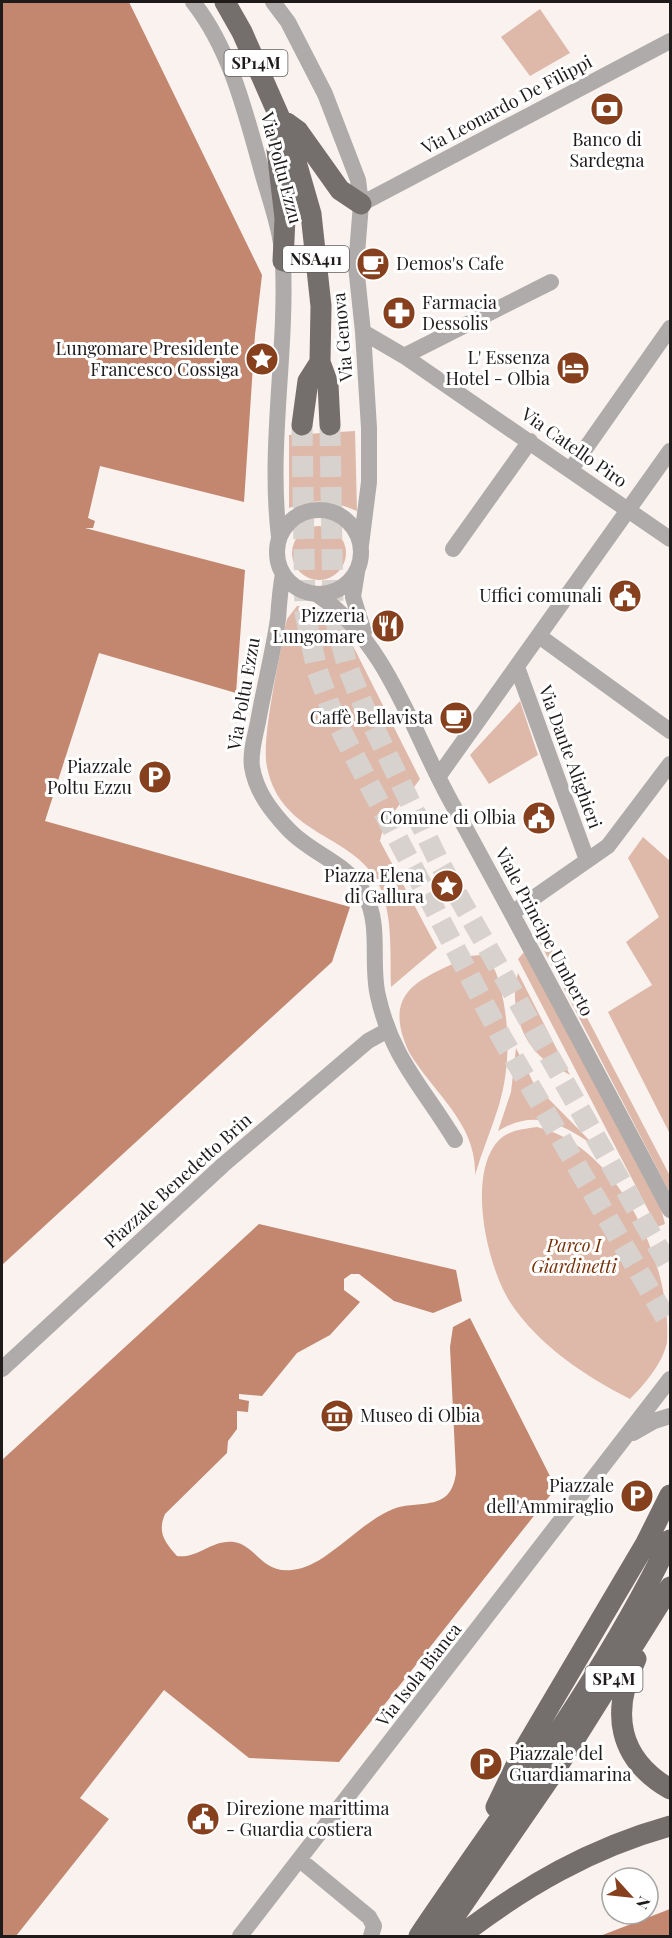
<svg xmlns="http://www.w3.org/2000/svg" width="672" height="1938" viewBox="0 0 672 1938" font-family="'Playfair Display',serif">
<rect width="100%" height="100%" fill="#f9f2ef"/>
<path fill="#deb8a8" d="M 540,9 L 570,53 L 530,76 L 501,37 Z
M 355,431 L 357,511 C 330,500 317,498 289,508 L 289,435 Z
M292 553a27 27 0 1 1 54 0a27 27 0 1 1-54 0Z
M 297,606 C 327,605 338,619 360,637 L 352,644 L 420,779 C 406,799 385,817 380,841 L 437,948 L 391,987 C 390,955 393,917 380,887 C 356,833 281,838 267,767 C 261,739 279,663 284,631 L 287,619 Z
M 520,701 L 538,755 L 489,784 L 470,755 Z
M 643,837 L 670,861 L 670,1134 L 608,1012 L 652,985 L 626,942 L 659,917 L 628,858 Z
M 539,926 L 670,1176 L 670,1193 L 535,933 Z
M 525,951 L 661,1209 L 665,1224 L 657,1227 L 518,959 Z
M 481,955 C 494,961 498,977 501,990 C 510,1027 510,1068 499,1105 C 492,1128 482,1151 475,1175 C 477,1123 433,1093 409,1052 C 380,989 422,979 470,956 Z
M 518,973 L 570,1075 C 562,1070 553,1066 546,1061 C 520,1042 509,1002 518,973 Z
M 516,1048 L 534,1084 L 595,1146 C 561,1124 536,1108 498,1131 L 511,1092 Z
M 537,1127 C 618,1146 672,1263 667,1342 C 663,1363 645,1384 630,1399 C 585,1376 538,1345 510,1302 C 487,1266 466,1174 499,1140 C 509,1130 524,1129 537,1127 Z"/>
<path fill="#c2876e" d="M 2,2 L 129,2 L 262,275 L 255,335 L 244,502 L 100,466 L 88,518 L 95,521 L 93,528 L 85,528 L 245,570 L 236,693 L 99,653 L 45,821 L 350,907 L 332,962 L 2,1265 Z
M 259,1224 L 456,1270 L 462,1301 L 433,1313 L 394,1301 L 359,1274 L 351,1274 L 344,1279 L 344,1290 L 360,1302 L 330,1335 L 297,1353 L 262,1396 L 239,1394 L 239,1399 L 249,1401 L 248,1412 L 237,1411 L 237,1429 L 228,1441 L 227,1453 L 165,1514 C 157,1533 165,1542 177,1556 C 198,1559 212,1539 234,1542 C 258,1546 262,1577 298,1569 C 329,1563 363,1519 396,1508 C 422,1500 451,1512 456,1473 L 450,1347 L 453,1327 L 470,1318 L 556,1488 L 339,1762 L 249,1758 L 164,1690 L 80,1798 L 109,1819 L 16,1936 L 2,1936 L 2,1460 Z
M 670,1909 L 670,1936 L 600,1936 Z"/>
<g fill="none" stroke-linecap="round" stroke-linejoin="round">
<path stroke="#d8d2cf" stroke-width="21" stroke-dasharray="21 10" stroke-linecap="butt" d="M 302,425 L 305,613 L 317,670 L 334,717 L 502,1038 L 670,1325
M 330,425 L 333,611 L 347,665 L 364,707 L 440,864 L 670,1268"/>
<path stroke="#aeabaa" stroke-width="16" d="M 193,2 C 232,51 247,119 264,179 C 272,206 282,235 283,263 C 287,354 268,446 279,537
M 273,2 L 288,22 L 325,94 L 358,180 L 361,204 L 356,266 L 363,332 L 369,428 L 369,482 L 361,545
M 361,204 L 670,41
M 363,332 L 404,356 L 670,539
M 404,356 L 551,282
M 571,469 L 670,328
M277 552a42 42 0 1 1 84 0a42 42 0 1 1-84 0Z
M 453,549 L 530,441
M 357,572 L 353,597 L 364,632
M 283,574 C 280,589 279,604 278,619 C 273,653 264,688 258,722 C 255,737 250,752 252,767 C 256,792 272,812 288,829 C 311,854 348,863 364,893 C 382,925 370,963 378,996 C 392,1059 423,1087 455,1140
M 318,595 C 386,641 411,728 449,798 C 524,935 597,1072 670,1210
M 539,636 L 670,731
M 517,667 L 587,860
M 438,777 L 670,451
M 512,913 L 608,846 L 670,764
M 2,1369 L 223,1165 L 368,1041 L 388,1030
M 633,1433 L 654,1421 L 670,1416
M 300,1860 L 369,1917 L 374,1926 L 371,1936
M 240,1936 L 670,1379"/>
<path stroke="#746f6c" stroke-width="21" d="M 225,2 L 242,32 L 290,141 L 311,214 L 321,306 L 320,362 L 328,384 L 330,425
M 287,123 L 298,131 L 340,190 L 361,204
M 279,124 L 277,150 L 285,218 L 283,261
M 302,425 L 308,381 L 320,362
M 636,1659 C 610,1712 618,1759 670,1789
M 496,1807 L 522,1753 L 646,1543 L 670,1495
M 419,1936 C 506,1807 602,1681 670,1540
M 441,1936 L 556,1769 L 670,1587
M 460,1936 C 525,1886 591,1848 670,1826"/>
</g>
<defs>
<g id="bank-disc" transform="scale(1.725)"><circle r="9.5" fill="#87401e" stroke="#fff"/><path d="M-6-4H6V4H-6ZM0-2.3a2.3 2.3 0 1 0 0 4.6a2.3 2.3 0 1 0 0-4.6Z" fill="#fff"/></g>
<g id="cafe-disc" transform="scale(1.725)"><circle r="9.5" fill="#87401e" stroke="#fff"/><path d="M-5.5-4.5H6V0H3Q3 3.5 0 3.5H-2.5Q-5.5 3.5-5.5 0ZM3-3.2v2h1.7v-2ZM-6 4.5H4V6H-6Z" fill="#fff"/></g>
<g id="pharmacy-disc" transform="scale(1.725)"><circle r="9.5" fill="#87401e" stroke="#fff"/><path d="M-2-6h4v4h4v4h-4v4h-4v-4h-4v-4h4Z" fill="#fff"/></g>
<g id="sight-disc" transform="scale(1.725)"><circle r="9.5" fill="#87401e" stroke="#fff"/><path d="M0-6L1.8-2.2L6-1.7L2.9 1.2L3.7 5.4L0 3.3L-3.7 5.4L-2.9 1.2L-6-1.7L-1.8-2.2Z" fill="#fff"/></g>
<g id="hotel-disc" transform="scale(1.725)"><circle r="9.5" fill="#87401e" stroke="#fff"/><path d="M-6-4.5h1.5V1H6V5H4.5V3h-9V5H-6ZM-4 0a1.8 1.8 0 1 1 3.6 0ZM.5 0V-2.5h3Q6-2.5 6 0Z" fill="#fff"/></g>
<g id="civic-disc" transform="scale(1.725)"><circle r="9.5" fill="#87401e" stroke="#fff"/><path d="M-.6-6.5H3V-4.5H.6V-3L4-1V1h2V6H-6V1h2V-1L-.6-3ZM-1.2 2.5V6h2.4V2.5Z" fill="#fff"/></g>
<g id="restaurant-disc" transform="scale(1.725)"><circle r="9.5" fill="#87401e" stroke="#fff"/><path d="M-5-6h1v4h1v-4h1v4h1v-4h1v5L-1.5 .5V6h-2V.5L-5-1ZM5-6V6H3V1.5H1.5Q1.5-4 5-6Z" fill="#fff"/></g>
<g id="parking-disc" transform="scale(1.725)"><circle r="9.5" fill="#87401e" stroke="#fff"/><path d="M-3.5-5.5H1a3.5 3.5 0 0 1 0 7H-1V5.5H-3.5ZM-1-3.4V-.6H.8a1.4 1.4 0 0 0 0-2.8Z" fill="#fff"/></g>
<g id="museum-disc" transform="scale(1.725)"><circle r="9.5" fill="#87401e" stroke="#fff"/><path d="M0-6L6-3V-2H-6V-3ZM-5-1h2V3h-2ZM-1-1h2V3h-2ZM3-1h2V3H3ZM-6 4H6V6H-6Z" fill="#fff"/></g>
</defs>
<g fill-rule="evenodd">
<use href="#bank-disc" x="607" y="109"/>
<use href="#cafe-disc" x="373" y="264"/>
<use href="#pharmacy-disc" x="399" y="313"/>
<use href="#sight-disc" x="262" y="359"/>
<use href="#hotel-disc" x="573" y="368"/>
<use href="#civic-disc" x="625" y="596"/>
<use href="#restaurant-disc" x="388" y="626"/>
<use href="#cafe-disc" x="456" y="718"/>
<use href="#parking-disc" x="155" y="777"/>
<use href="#civic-disc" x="539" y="818"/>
<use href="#sight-disc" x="447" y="886"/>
<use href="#museum-disc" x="337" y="1416"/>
<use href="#parking-disc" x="637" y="1496"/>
<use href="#parking-disc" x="486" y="1764"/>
<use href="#civic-disc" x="203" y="1819"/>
</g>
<g text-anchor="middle" stroke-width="6" stroke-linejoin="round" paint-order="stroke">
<g fill="#fff" stroke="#625f5f" stroke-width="1.5">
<rect x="224.5" y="50" width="63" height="26" rx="4.5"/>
<rect x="283" y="246" width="66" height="26" rx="4.5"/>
<rect x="585.5" y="1666" width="57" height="26" rx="4.5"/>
</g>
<g font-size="16" font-weight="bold" fill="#1e1b1a">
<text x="256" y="69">SP14M</text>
<text x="316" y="265">NSA411</text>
<text x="614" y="1685">SP4M</text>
</g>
<g font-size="18" fill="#1e1b1a" stroke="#fff">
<text transform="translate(507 105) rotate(-28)" y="6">Via Leonardo De Filippi</text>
<text transform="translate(281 168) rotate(75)" y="6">Via Poltu Ezzu</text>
<text transform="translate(343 337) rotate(-95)" y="6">Via Genova</text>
<text transform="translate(574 448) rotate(35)" y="6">Via Catello Piro</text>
<text transform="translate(244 694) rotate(-80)" y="6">Via Poltu Ezzu</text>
<text transform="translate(570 757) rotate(70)" y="6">Via Dante Alighieri</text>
<text transform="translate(544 932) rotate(62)" y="6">Viale Principe Umberto</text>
<text transform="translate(178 1181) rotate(-42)" y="6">Piazzale Benedetto Brin</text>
<text transform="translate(419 1675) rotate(-52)" y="6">Via Isola Bianca</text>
</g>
<g font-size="18" fill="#1e1b1a" stroke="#fff" text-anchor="end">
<text x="607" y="146" text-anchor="middle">Banco di<tspan x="607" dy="21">Sardegna</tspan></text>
<text x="396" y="270" text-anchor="start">Demos's Cafe</text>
<text x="422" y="309" text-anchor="start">Farmacia<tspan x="422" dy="21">Dessolis</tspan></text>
<text x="239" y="355">Lungomare Presidente<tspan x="239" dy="21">Francesco Cossiga</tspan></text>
<text x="550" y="364">L' Essenza<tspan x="550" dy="21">Hotel - Olbia</tspan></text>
<text x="602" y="602">Uffici comunali</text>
<text x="365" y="622">Pizzeria<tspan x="365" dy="21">Lungomare</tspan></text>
<text x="433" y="724">Caffè Bellavista</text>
<text x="132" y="773">Piazzale<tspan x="132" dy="21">Poltu Ezzu</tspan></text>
<text x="516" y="824">Comune di Olbia</text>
<text x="424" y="882">Piazza Elena<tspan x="424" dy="21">di Gallura</tspan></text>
<text x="360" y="1422" text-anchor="start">Museo di Olbia</text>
<text x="614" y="1492">Piazzale<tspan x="614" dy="21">dell'Ammiraglio</tspan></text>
<text x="509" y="1760" text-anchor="start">Piazzale del<tspan x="509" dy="21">Guardiamarina</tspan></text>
<text x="226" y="1815" text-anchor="start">Direzione marittima<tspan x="226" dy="21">- Guardia costiera</tspan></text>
</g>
<g font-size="18" font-style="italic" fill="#783108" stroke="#fff">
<text x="574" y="1252">Parco I<tspan x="574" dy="21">Giardinetti</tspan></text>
</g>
</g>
<rect width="672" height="1938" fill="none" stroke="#1e1b1a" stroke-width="6"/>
<g transform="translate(630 1896) rotate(117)"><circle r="28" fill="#ffffff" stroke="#a5a4a3" stroke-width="1.5"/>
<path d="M0-4.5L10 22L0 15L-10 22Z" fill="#87401e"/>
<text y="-9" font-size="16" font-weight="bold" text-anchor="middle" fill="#1e1b1a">N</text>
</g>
</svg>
